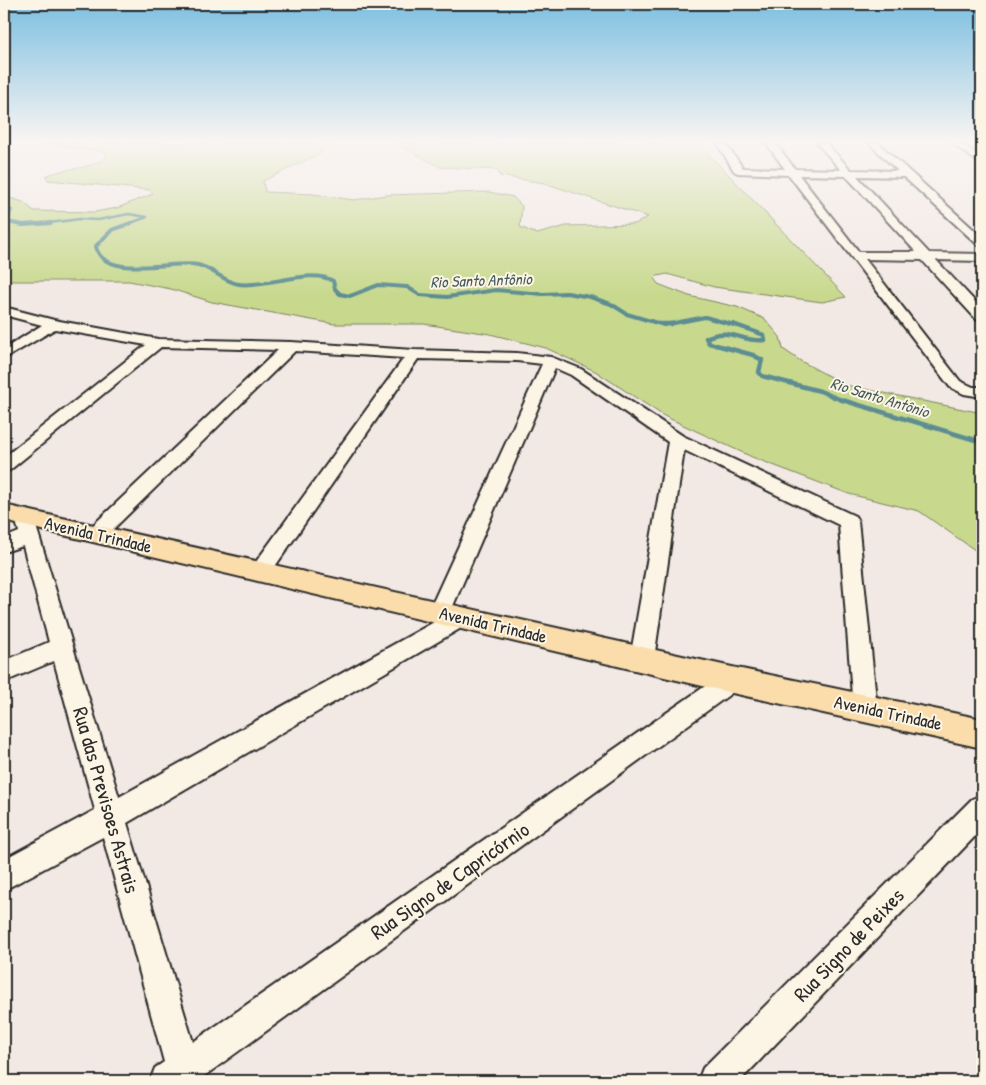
<svg xmlns="http://www.w3.org/2000/svg" width="986" height="1085" viewBox="0 0 986 1085" font-family="'Patrick Hand',sans-serif">
<rect width="100%" height="100%" fill="#f2e8e4"/>
<filter id="ink" filterUnits="userSpaceOnUse"><feTurbulence type="fractalNoise" baseFrequency=".02" numOctaves="2"/><feDisplacementMap in="SourceGraphic" scale="10" xChannelSelector="R" yChannelSelector="G"/><feConvolveMatrix kernelMatrix="1 2 1 2 8 2 1 2 1" color-interpolation-filters="sRGB"/></filter>
<g filter="url(#ink)">
<path fill="#c8d98e" stroke="#7a825c" d="M 32,143 L 331,143 L 321,153 L 263,181 L 265,192 L 313,194 L 354,200 L 386,195 L 489,192 L 513,197 L 522,206 L 520,227 L 537,234 L 566,226 L 635,224 L 648,217 L 544,183 L 500,176 L 497,170 L 440,167 L 395,143 L 698,143 L 846,297 L 822,302 L 714,287 L 667,274 L 653,277 L 658,284 L 689,296 L 737,307 L 765,319 L 780,337 L 783,349 L 799,360 L 845,385 L 982,413 L 982,555 L 919,511 L 849,494 L 752,457 L 664,416 L 595,371 L 546,348 L 490,334 L 424,324 L 334,324 L 212,302 L 171,289 L 129,281 L 8,281 L 4,279 L 4,196 L 23,202 L 34,211 L 95,212 L 117,208 L 153,194 L 150,190 L 48,180 L 46,176 C 65,167 90,171 107,156 L 104,152 L 94,150 Z"/>
<g fill="none" stroke-linecap="round" stroke-linejoin="round">
<path stroke="#5d8d92" stroke-width="2.5" d="M 4,206 L 12,210 L 7,221 L 16,224
M 42,224 L 79,219 L 98,220 L 129,214 L 147,217 L 128,224"/>
<path stroke="#5d8d92" stroke-width="4" d="M 12,223 L 23,225 L 51,223
M 131,223 L 112,230 L 96,246 C 101,281 176,260 198,265 C 212,268 224,282 239,284 C 266,288 312,267 333,281 L 335,289 L 340,294 L 350,296 L 378,285 L 407,287 L 420,295 L 447,297 L 496,290 L 543,294 L 567,293 L 590,297 L 611,304 L 627,314 L 664,325 L 705,317 L 738,326"/>
<path stroke="#5d8d92" stroke-width="4.5" d="M 662,324 L 671,324
M 733,324 L 764,335 L 765,340 C 741,343 730,326 706,338 L 709,343 L 753,355 L 762,360 L 759,372 L 762,376 L 820,391 L 839,399 L 982,442"/>
<g stroke="#2b2b2b" stroke-width="4">
<path id="minor" d="M 717,143 L 725,143 L 743,168 L 785,169 L 766,143 L 775,143 L 795,169 L 841,170 L 817,143 L 826,143 L 851,170 L 898,171 L 869,143 L 878,143 L 982,237 L 982,246 L 978,245 L 904,177 L 857,176 L 929,253 L 982,254 L 982,261 L 936,260 L 982,309 L 982,321 L 977,320 L 922,260 L 865,259 L 960,381 L 973,387 L 982,387 L 982,397 L 964,394 L 950,387 L 789,175 L 738,173 L 734,171 ZM 799,175 L 846,176 L 916,252 L 859,252 Z
M 952,143 L 962,143 L 982,158 L 982,165 Z
M 4,307 L 54,320 L 158,339 L 291,342 L 414,350 L 517,353 L 551,357 L 581,369 L 683,436 L 855,516 L 858,521 L 877,709 L 874,717 L 865,720 L 856,717 L 853,709 L 839,525 L 684,450 L 654,659 L 650,666 L 642,669 L 634,666 L 630,659 L 668,442 L 571,375 L 555,368 L 450,613 L 460,609 L 468,612 L 471,618 L 468,624 L 127,823 L 193,1042 L 724,673 L 732,670 L 740,673 L 744,680 L 740,687 L 203,1077 L 205,1081 L 150,1081 L 155,1068 L 164,1062 L 103,837 L 4,890 L 4,859 L 95,810 L 54,661 L 4,682 L 4,661 L 49,642 L 23,546 L 4,552 L 4,538 L 19,532 L 15,518 L 18,513 L 25,511 L 32,513 L 119,797 L 436,621 L 431,619 L 428,613 L 542,364 L 517,361 L 418,359 L 267,578 L 260,580 L 253,578 L 250,572 L 253,566 L 404,358 L 295,351 L 103,539 L 96,541 L 89,539 L 86,534 L 89,529 L 278,350 L 161,347 L 10,470 L 4,472 L 4,457 L 146,345 L 55,329 L 4,359 L 4,349 L 42,325 L 4,315 Z
M 982,795 L 982,829 L 740,1081 L 698,1081 L 703,1068 L 972,799 Z"/>
</g>
<g stroke="#2b2b2b" stroke-width="4">
<path id="major" d="M 4,505 L 732,667 L 982,719 L 982,748 L 732,693 L 4,521 Z"/>
</g>
<use href="#minor" fill="#fcf5e5" fill-rule="evenodd"/>
<use href="#major" fill="#faddab" fill-rule="evenodd"/>
</g>
</g>
<linearGradient id="sky" x2="0" y2="1"><stop stop-color="#7dbfe1"/><stop offset="0.48" stop-color="#f9f5f3"/><stop offset="1" stop-color="#f9f5f3" stop-opacity="0"/></linearGradient>
<rect width="986" height="295" fill="url(#sky)"/>
<g text-anchor="middle" stroke-width="4" stroke-linejoin="round" paint-order="stroke">
<g font-size="16" font-style="italic" fill="#445c5e" stroke="#fcf5e5">
<text transform="translate(481 280) rotate(-2)" y="6">Rio Santo Antônio</text>
<text transform="translate(880 397) rotate(17)" y="6">Rio Santo Antônio</text>
</g>
<g font-size="18" fill="#2b2b2b" stroke="#fcf5e5">
<text transform="translate(98 535) rotate(13)" y="6">Avenida Trindade</text>
<text transform="translate(493 625) rotate(13)" y="6">Avenida Trindade</text>
<text transform="translate(888 713) rotate(12)" y="6">Avenida Trindade</text>
</g>
<g font-size="21" fill="#2b2b2b" stroke="#fcf5e5">
<text transform="translate(106 800) rotate(74)" y="7">Rua das Previsoes Astrais</text>
<text transform="translate(450 881) rotate(-35)" y="7">Rua Signo de Capricórnio</text>
<text transform="translate(849 945) rotate(-46)" y="7">Rua Signo de Peixes</text>
</g>
</g>
<rect width="986" height="1085" fill="none" stroke="#fcf5e5" stroke-width="20"/>
<rect x="10" y="10" width="966" height="1065" fill="none" stroke="#2b2b2b" stroke-width="2" filter="url(#ink)"/>
</svg>
